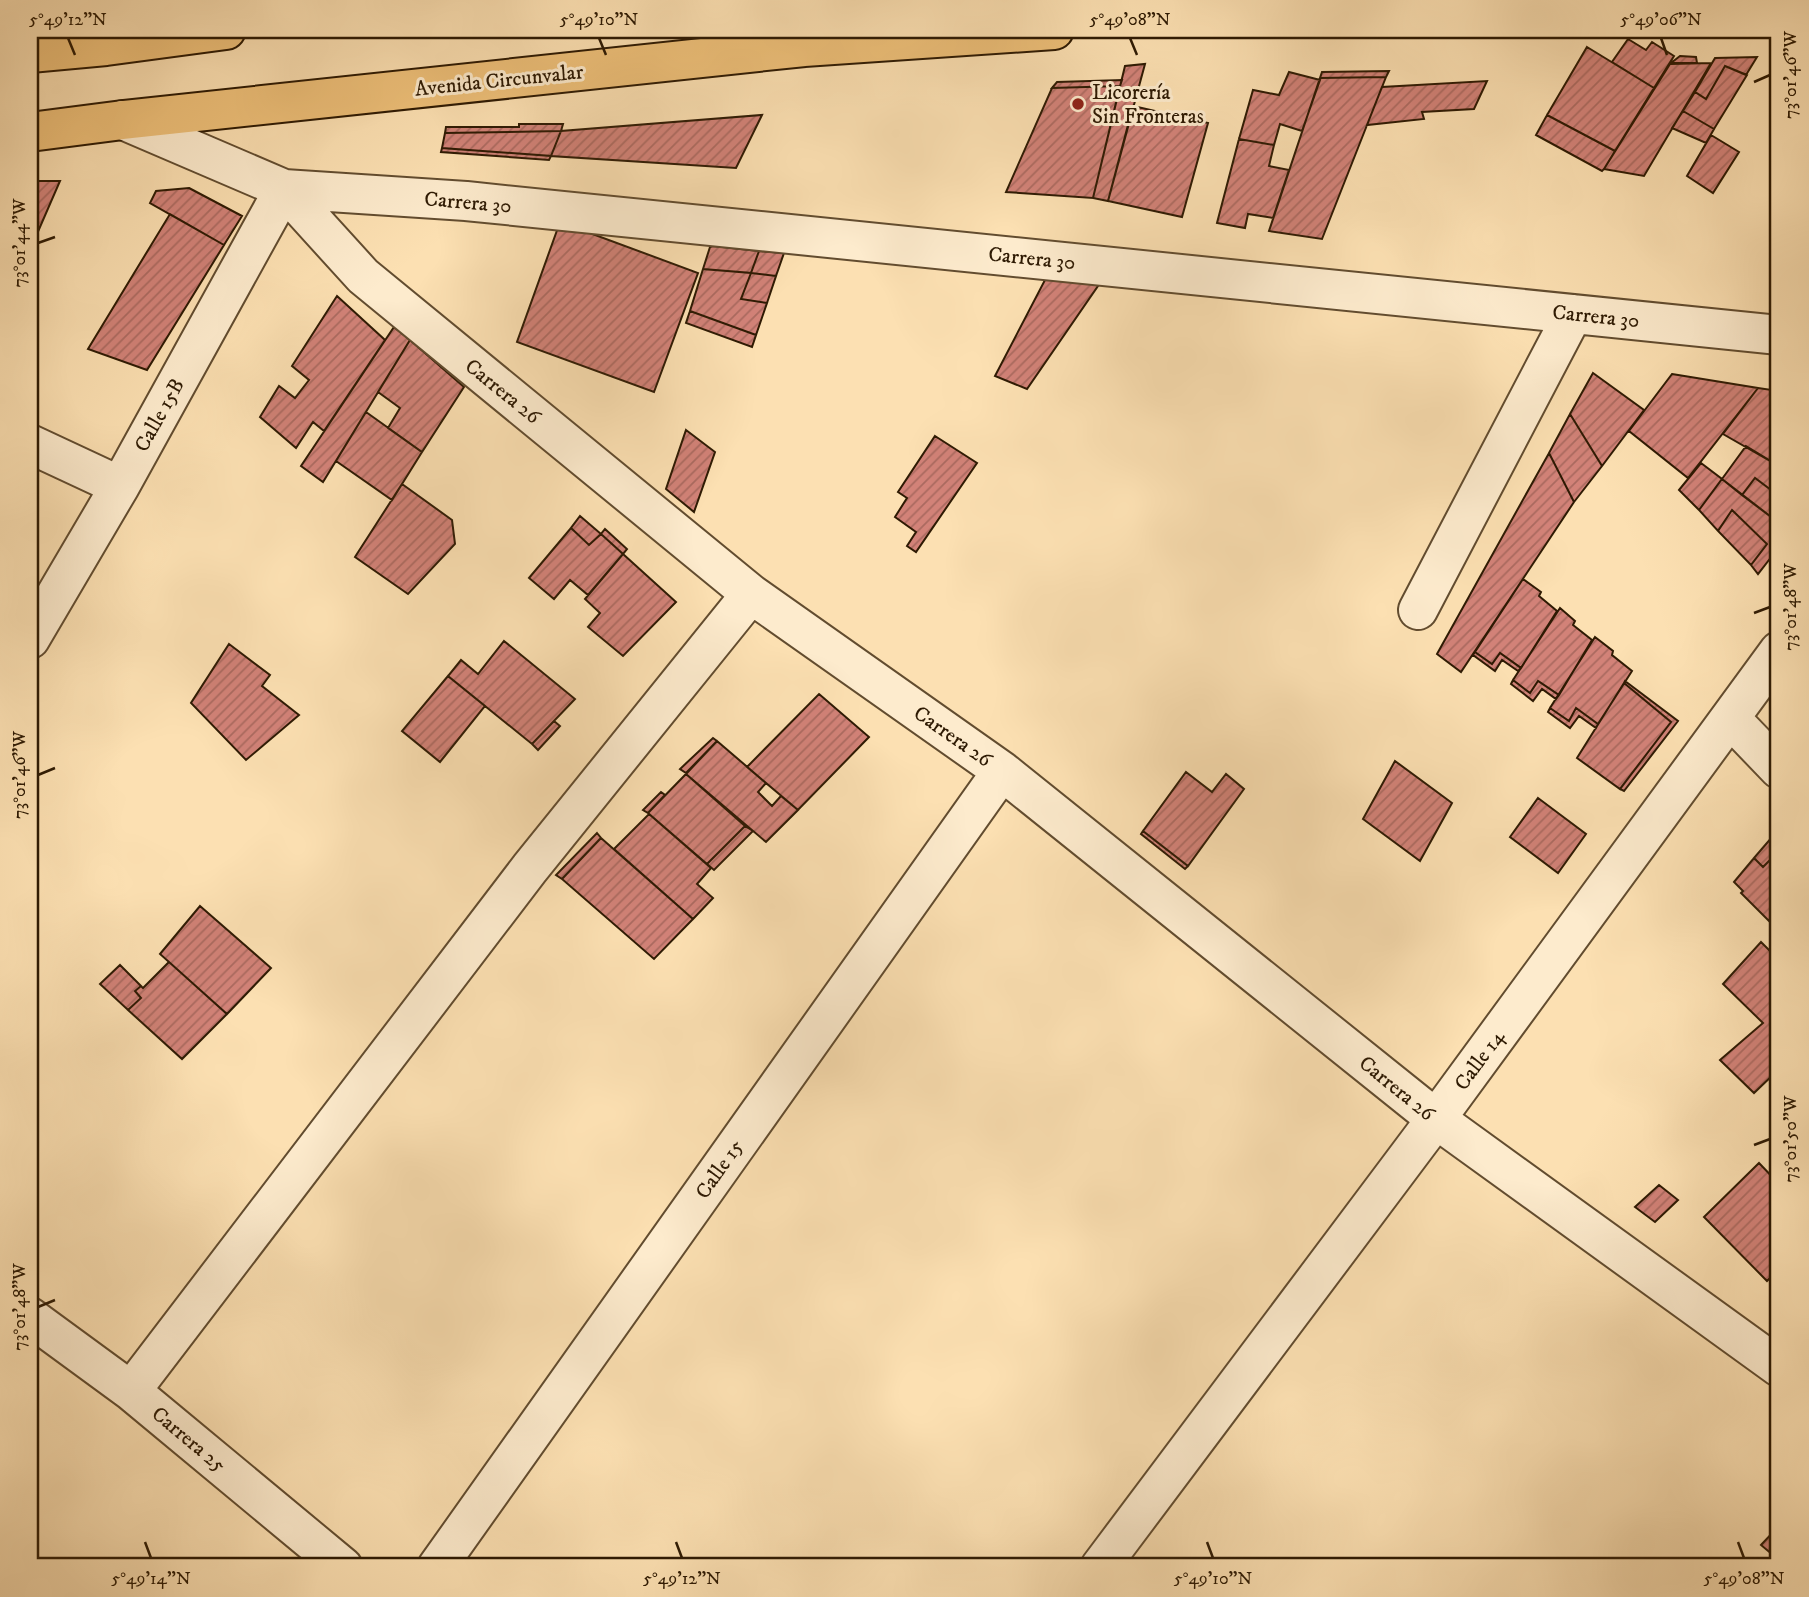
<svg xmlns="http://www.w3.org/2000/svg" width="1809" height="1597" viewBox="0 0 1809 1597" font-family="'IM FELL DW Pica',serif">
<defs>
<pattern id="building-hatch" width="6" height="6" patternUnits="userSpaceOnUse" patternTransform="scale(1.75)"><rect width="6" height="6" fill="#d28278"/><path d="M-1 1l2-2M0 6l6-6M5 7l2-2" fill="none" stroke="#ab6a60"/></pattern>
</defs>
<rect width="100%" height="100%" fill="#fce0b2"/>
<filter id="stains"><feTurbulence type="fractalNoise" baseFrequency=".00286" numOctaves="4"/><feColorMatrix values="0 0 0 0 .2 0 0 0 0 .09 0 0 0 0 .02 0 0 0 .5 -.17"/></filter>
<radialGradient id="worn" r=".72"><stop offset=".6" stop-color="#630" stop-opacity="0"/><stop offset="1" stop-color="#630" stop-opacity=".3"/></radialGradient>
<path fill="url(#building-hatch)" stroke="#2e1a03" stroke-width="2" d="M 1628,39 L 1646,50 L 1652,42 L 1674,56 L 1654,88 L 1612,62 Z
M 1587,47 L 1654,88 L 1615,151 L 1547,115 Z
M 1680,56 L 1696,57 L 1697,63 L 1671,63 Z
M 1757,57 L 1746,75 L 1725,66 L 1706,99 L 1695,92 L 1715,58 Z
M 1711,63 L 1644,176 L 1604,169 L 1670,64 Z
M 1145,64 L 1108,201 L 1093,198 L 1125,66 Z
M 1725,66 L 1747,75 L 1714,129 L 1683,111 L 1695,92 L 1706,99 Z
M 1389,71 L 1386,77 L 1320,78 L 1322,72 Z
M 1289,72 L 1320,80 L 1302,131 L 1280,124 L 1274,145 L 1239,139 L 1253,90 L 1279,95 Z
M 1386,77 L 1322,239 L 1269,231 L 1320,78 Z
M 1122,80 L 1120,86 L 1052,88 L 1057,82 Z
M 1487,81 L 1474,109 L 1422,112 L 1424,119 L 1367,125 L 1382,87 Z
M 1120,86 L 1093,198 L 1006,192 L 1052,88 Z
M 1133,106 L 1208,123 L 1182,217 L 1108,201 Z
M 1683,111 L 1714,129 L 1706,143 L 1672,128 Z
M 762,115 L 736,168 L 551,156 L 561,131 Z
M 1547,115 L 1615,151 L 1604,169 L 1602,171 L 1536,135 Z
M 519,124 L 563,124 L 561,131 L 445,133 L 446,127 L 519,127 Z
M 561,131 L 551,156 L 442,148 L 445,133 Z
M 1711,135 L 1739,152 L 1713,193 L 1687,176 Z
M 1239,139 L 1274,145 L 1269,166 L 1289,170 L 1273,218 L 1248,214 L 1245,228 L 1217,223 Z
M 442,148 L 551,156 L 549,160 L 441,152 Z
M 30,181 L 60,181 L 30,250 Z
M 189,188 L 242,216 L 224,245 L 150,203 L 156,191 Z
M 170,214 L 224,245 L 147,370 L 88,349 Z
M 560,222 L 698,273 L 654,392 L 517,342 Z
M 710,247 L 713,246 L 759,251 L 751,273 L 703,269 Z
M 759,251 L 784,253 L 776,276 L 751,273 Z
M 703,269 L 751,273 L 741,299 L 767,303 L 756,335 L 690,311 Z
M 751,273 L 776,276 L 767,303 L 741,299 Z
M 1046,278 L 1100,283 L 1027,389 L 995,376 Z
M 337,296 L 385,340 L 324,431 L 313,422 L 296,448 L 260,417 L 279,386 L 295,398 L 309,380 L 292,366 Z
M 690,311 L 756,335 L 752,347 L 686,323 Z
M 394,327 L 410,340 L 323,482 L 301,466 Z
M 410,340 L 464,387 L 422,452 L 388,428 L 400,408 L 378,392 Z
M 1593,373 L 1644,410 L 1602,466 L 1570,414 Z
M 1672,374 L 1758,388 L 1688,478 L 1629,431 Z
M 1758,388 L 1779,391 L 1779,466 L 1723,434 Z
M 366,412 L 422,452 L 392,500 L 336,461 Z
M 1570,414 L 1602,466 L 1574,502 L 1549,453 Z
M 686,430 L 715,452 L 694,512 L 666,489 Z
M 935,436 L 977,463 L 916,552 L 907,546 L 916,532 L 895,517 L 907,498 L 898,492 Z
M 1746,446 L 1779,466 L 1779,496 L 1755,478 L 1742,495 L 1722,479 Z
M 1549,453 L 1574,502 L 1461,672 L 1437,654 Z
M 1701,463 L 1722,479 L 1699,510 L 1679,490 Z
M 1755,478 L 1779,496 L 1779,523 L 1742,495 Z
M 1722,479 L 1779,523 L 1779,547 L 1758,574 L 1751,565 L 1767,544 L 1732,510 L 1718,531 L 1699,510 Z
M 402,484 L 452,520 L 455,544 L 408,594 L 355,557 Z
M 1732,510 L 1767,544 L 1751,565 L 1718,531 Z
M 580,516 L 601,534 L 589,545 L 571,528 Z
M 571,528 L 589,545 L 601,534 L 623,554 L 588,595 L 570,580 L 554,599 L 529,578 Z
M 605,529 L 627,549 L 623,554 L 601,534 Z
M 623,554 L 676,602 L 623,656 L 588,627 L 600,613 L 585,599 Z
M 1523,579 L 1541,592 L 1539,596 L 1557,611 L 1521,668 L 1500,653 L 1492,664 L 1475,652 Z
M 1560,608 L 1575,621 L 1573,625 L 1592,640 L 1559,695 L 1538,681 L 1530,693 L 1513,680 Z
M 1595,637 L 1613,651 L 1612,655 L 1632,671 L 1598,724 L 1576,708 L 1569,721 L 1550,708 Z
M 504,641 L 575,699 L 532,744 L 448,676 L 461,660 L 478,674 Z
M 229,644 L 270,675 L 262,686 L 299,715 L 246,760 L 191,703 Z
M 1475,652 L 1492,664 L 1500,653 L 1521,668 L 1518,671 L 1502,660 L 1495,671 L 1473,655 Z
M 448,676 L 485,706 L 440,762 L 402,731 Z
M 1513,680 L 1530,693 L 1538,681 L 1559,695 L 1556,699 L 1542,689 L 1533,701 L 1511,684 Z
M 1625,681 L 1678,721 L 1624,791 L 1620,789 L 1671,722 L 1624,683 Z
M 1624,683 L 1671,722 L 1620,789 L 1577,758 Z
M 819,694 L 869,737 L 798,810 L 747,767 Z
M 1550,708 L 1569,721 L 1576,708 L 1598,724 L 1596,728 L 1579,716 L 1570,728 L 1548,712 Z
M 554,721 L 560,726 L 538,750 L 532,744 Z
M 713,738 L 717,741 L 686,773 L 680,769 Z
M 717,741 L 766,783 L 758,792 L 772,806 L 781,796 L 798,810 L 766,842 L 686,774 Z
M 1395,761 L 1452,803 L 1420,861 L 1363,819 Z
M 1186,772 L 1212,792 L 1226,774 L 1244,789 L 1188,866 L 1143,831 Z
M 686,774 L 745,826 L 707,864 L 648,813 Z
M 661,792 L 665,795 L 648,813 L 643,810 Z
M 1538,798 L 1586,834 L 1558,873 L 1510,837 Z
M 649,814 L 711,868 L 697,884 L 713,898 L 693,919 L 614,849 Z
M 745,826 L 753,831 L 714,870 L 707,864 Z
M 1779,829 L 1779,851 L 1763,867 L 1754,858 Z
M 1143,831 L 1188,866 L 1185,869 L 1141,834 Z
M 597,833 L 601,838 L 562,879 L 556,875 Z
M 601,838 L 693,919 L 654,959 L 562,879 Z
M 1779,851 L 1779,909 L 1769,921 L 1741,893 L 1743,891 L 1734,882 L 1754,858 L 1763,867 Z
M 200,906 L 271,968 L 227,1014 L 160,954 Z
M 1761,942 L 1779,960 L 1779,1069 L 1754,1093 L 1720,1060 L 1763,1023 L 1723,984 Z
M 169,962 L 227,1014 L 182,1059 L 128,1010 L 141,998 L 135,991 L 141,986 L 143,988 Z
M 120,965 L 141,986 L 135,991 L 141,998 L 128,1010 L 100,984 Z
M 1759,1163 L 1779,1184 L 1779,1269 L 1767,1281 L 1704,1217 Z
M 1659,1185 L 1678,1200 L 1655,1222 L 1635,1207 Z
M 1775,1530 L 1779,1533 L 1779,1551 L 1774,1556 L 1761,1545 Z"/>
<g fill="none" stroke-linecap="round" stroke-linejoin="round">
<g stroke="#624c2f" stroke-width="42">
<path id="minor" d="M 123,120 L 284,189 L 363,276 L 751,594 L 1002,771 L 1436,1119 L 1779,1367
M 284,189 L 466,201 L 1779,335
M 30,444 L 120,486
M 1418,610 L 1573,314
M 30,639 L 120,486 L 284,189
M 1730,718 L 1779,769
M 30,1317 L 131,1391 L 343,1567
M 131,1391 L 530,868 L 751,594
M 437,1567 L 1002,771
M 1100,1567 L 1436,1119 L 1779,651"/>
</g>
<g stroke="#2e1a03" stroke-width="42">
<path id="highway" d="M 30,53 L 106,46 L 226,30
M 30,132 L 123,120 L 804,47 L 1054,30"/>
</g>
<use href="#minor" stroke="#fdebcd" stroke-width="38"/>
<use href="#highway" stroke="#eec079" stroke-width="38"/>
</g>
<path fill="none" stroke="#2e1a03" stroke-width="2.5" d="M 68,38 L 75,55M 599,38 L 606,55M 1130,38 L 1137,55M 1661,38 L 1667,55M 1754,82 L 1770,75M 38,243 L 55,237M 1754,613 L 1770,607M 38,775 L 55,768M 1754,1145 L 1770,1139M 38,1307 L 55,1300M 145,1542 L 151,1558M 676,1542 L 682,1558M 1207,1542 L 1213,1558M 1738,1542 L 1744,1558"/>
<circle fill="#8f2418" stroke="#fdebcd" stroke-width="2.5" cx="1078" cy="104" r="7"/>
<g text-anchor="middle" stroke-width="6" stroke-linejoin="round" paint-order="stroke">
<g font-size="21" fill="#2e1a03" stroke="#fdebcd">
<text transform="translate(499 80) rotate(-6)" y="7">Avenida Circunvalar</text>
<text transform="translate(468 202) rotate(5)" y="7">Carrera 30</text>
<text transform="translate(1032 258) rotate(6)" y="7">Carrera 30</text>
<text transform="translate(1596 316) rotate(6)" y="7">Carrera 30</text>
<text transform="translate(503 391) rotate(39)" y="7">Carrera 26</text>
<text transform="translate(159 415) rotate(-61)" y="7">Calle 15B</text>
<text transform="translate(953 736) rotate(35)" y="7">Carrera 26</text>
<text transform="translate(1479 1060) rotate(-54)" y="7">Calle 14</text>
<text transform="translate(1397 1088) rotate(39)" y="7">Carrera 26</text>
<text transform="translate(719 1169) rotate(-55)" y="7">Calle 15</text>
<text transform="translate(189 1439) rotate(40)" y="7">Carrera 25</text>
</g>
<g font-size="21" fill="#2e1a03" stroke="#fdebcd" text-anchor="start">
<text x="1092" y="99">Licorería<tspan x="1092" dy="24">Sin Fronteras</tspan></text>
</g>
</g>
<rect width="1809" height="1597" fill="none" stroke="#fce0b2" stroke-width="77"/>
<rect x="38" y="38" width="1732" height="1520" fill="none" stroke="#2e1a03" stroke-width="2.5"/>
<g font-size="18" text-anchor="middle" fill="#2e1a03">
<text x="68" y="25">5°49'12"N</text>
<text x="599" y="25">5°49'10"N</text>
<text x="1130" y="25">5°49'08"N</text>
<text x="1661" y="25">5°49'06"N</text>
<text transform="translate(1790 75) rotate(-90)" y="6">73°01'46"W</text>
<text transform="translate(19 243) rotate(-90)" y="6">73°01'44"W</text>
<text transform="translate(1790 607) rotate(-90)" y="6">73°01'48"W</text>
<text transform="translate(19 775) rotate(-90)" y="6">73°01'46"W</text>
<text transform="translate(1790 1139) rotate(-90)" y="6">73°01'50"W</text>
<text transform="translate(19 1307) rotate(-90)" y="6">73°01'48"W</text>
<text x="151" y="1584">5°49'14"N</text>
<text x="682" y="1584">5°49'12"N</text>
<text x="1213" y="1584">5°49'10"N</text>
<text x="1744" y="1584">5°49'08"N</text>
</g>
<rect width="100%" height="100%" filter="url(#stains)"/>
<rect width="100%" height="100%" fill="url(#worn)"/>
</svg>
